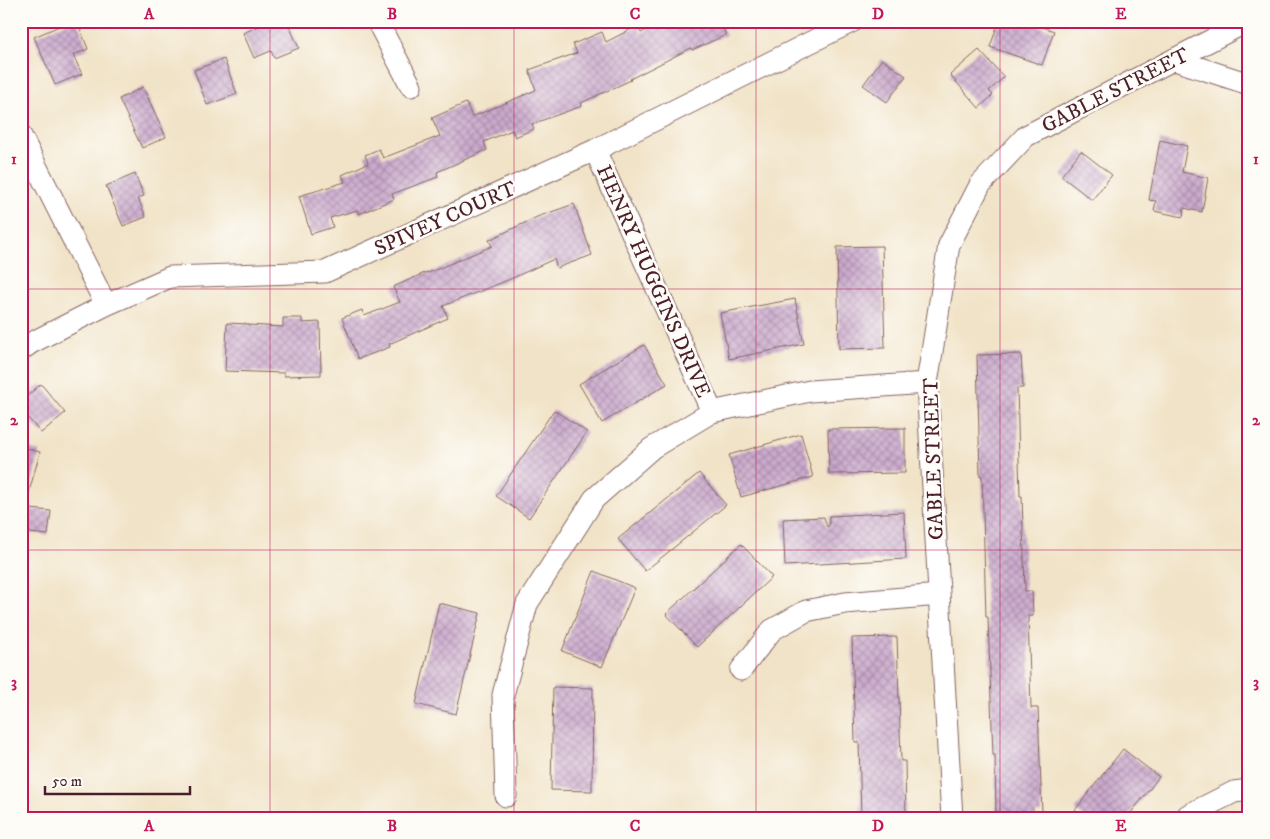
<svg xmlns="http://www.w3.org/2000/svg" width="1270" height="839" viewBox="0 0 1270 839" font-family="'IM FELL DW Pica',serif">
<defs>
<pattern id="building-cross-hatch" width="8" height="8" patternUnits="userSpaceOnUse" patternTransform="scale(1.25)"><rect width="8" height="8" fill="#cbaacd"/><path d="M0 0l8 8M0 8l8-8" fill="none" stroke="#a78aa7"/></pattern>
</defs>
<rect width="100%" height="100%" fill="#fdfcf7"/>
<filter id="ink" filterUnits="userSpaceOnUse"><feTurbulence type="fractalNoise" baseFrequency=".02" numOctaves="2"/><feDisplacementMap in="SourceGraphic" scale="10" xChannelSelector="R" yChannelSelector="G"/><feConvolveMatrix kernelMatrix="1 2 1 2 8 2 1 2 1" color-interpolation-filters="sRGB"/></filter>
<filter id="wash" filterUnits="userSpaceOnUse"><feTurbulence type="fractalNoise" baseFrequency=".0096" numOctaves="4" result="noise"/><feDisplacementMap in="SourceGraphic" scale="20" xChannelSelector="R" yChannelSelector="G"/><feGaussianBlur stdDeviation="1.12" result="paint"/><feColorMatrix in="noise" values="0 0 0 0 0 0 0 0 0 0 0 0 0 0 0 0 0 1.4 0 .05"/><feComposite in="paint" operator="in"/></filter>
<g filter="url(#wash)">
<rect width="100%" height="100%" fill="#f1e3c7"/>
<g id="blocks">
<path fill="url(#building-cross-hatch)" d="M 71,21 L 77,21 L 88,49 L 73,55 L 82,74 L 55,85 L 34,37 Z
M 270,21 L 287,21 L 299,48 L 274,58 L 271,51 L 254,58 L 243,33 Z
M 663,21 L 720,21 L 726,35 L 692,50 L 691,48 L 630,79 L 631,80 L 581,103 L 582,106 L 532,124 L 534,129 L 515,137 L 512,130 L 484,142 L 487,150 L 437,172 L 438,177 L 392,194 L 394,199 L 359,214 L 357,210 L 330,218 L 333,227 L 311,234 L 299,196 L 345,182 L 342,175 L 368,163 L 365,155 L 379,149 L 383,158 L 440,136 L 432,118 L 466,103 L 472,117 L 536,90 L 529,70 L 577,53 L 573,44 L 602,32 L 606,42 L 637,26 L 641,33 Z
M 999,21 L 1026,21 L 1054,31 L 1042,65 L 990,47 Z
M 979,50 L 1004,77 L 989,91 L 993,95 L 979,108 L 950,75 Z
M 224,59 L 237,94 L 207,105 L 194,70 Z
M 882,59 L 906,76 L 887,102 L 863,85 Z
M 143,87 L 166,137 L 142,148 L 119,99 Z
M 1160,140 L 1187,146 L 1182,172 L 1208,178 L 1202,212 L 1184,208 L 1183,217 L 1154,211 L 1156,201 L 1149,200 Z
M 1081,151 L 1112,175 L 1092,200 L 1061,176 Z
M 135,174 L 144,196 L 138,198 L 146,217 L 123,226 L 106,186 Z
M 574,204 L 592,255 L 557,268 L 554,259 L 508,280 L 443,306 L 448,318 L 389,344 L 390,347 L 358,359 L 342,318 L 362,310 L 364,316 L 400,302 L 393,287 L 427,272 L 428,273 L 492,246 L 489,240 L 537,217 Z
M 882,246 L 885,348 L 839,349 L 837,247 Z
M 795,299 L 804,344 L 729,359 L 720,313 Z
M 283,318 L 302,318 L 302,323 L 320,322 L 321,375 L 284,376 L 284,373 L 225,371 L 227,323 L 248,324 L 248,325 L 283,327 Z
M 644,345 L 667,384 L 602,423 L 579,384 Z
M 1021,354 L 1023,388 L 1017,388 L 1020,496 L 1022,496 L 1025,591 L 1032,591 L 1033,616 L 1028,616 L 1031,708 L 1038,708 L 1042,813 L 1036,813 L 1036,818 L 996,818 L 995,755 L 993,755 L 988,617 L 986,617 L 982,476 L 980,476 L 977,355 Z
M 41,384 L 65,413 L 41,433 L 21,410 L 21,401 Z
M 554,410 L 587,432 L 529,518 L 496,496 Z
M 905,428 L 905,473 L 829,474 L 828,429 Z
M 801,434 L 813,477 L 741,497 L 729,455 Z
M 21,447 L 40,452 L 26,503 L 21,503 Z
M 699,473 L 726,505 L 645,571 L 618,539 Z
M 21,508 L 51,511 L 48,535 L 21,532 Z
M 904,512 L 906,559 L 785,566 L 783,519 L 824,517 L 827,527 L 829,526 L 829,516 Z
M 741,544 L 772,577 L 697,647 L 666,614 Z
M 594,571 L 635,588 L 602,667 L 562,651 Z
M 439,603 L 480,613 L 456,714 L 416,704 Z
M 897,637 L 901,761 L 905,761 L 906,818 L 861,818 L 859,742 L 855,742 L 852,638 Z
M 553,687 L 593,688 L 592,791 L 551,790 Z
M 1123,749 L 1159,777 L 1127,818 L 1085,818 L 1075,810 Z"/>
</g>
</g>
<g filter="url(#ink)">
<use href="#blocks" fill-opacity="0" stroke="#846462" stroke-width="1"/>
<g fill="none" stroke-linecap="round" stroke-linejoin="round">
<g stroke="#846462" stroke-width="23">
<path id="minor" d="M 377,21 L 411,86
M 1175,60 L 1249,84
M 21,136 L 106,305
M 595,150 L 712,412
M 21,350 L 31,343 L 106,305 L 170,277 L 325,272 L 595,150 L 853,21
M 741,670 L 772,630 L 806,611 L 845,603 L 939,595
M 506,796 L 503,695 L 527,604 L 594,499 L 652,448 L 712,412 L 810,391 L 927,383
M 952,818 L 927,383 L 949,245 L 980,185 L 1026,136 L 1248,21
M 1186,818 L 1188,815 L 1234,792 L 1249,790"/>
</g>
<use href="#minor" stroke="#fff" stroke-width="21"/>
</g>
</g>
<path fill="none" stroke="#c2185b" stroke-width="1" stroke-opacity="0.55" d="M 270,21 L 270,818M 514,21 L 514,818M 756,21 L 756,818M 1000,21 L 1000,818M 21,289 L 1249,289M 21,550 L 1249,550"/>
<g text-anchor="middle" stroke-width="5" stroke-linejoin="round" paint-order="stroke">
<g font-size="21" fill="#4a1f2b" stroke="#fdfcf7">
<text transform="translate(1115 90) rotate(-27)" y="7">GABLE STREET</text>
<text transform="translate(445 218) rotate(-24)" y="7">SPIVEY COURT</text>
<text transform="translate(654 281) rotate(66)" y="7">HENRY HUGGINS DRIVE</text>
<text transform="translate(933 459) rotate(-92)" y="7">GABLE STREET</text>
</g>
</g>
<rect width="1270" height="839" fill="none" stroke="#fdfcf7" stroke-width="55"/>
<path d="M45 786v8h145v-8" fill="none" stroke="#4a1f2b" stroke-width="2.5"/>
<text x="52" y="786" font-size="15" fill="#4a1f2b" stroke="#fdfcf7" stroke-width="4" paint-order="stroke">50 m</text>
<rect x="28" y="28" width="1214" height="784" fill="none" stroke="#c2185b" stroke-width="2"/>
<g font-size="16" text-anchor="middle" font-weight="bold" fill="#c2185b">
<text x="149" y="19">A</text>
<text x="392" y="19">B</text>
<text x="635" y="19">C</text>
<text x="878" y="19">D</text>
<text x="1121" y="19">E</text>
<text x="14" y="164">1</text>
<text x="1256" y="164">1</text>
<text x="14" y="425">2</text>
<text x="1256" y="425">2</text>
<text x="14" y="687">3</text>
<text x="1256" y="687">3</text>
<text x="149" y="831">A</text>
<text x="392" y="831">B</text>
<text x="635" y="831">C</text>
<text x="878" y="831">D</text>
<text x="1121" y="831">E</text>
</g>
</svg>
